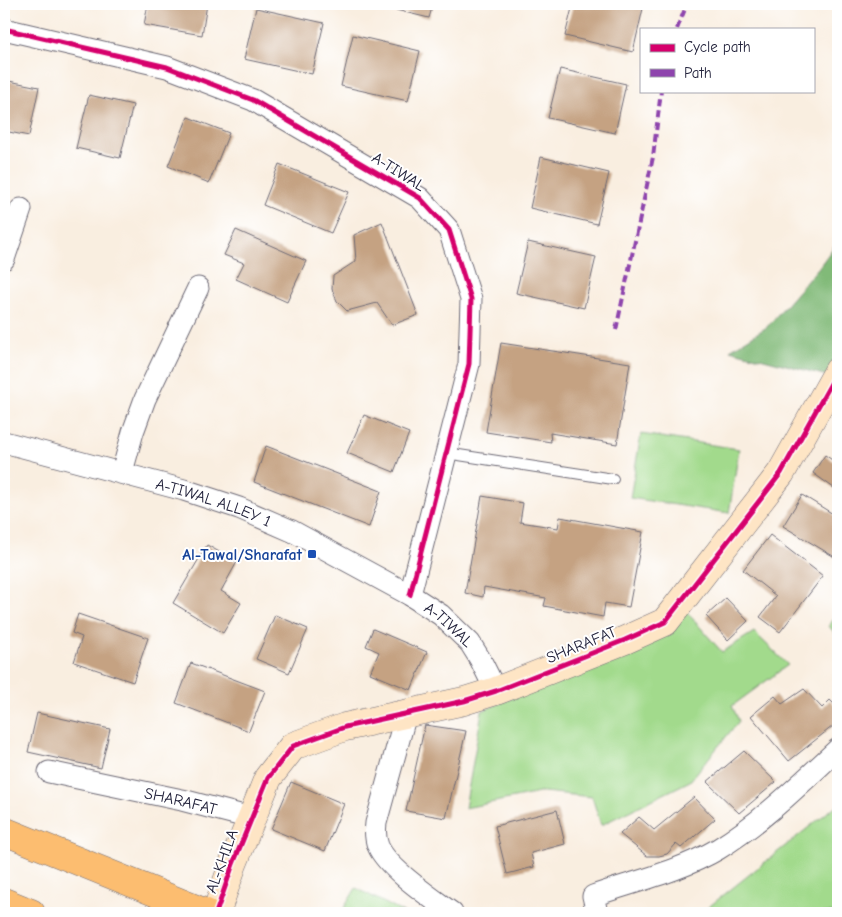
<svg xmlns="http://www.w3.org/2000/svg" width="842" height="917" viewBox="0 0 842 917" font-family="'Comic Neue',sans-serif">
<rect width="100%" height="100%" fill="#fff"/>
<filter id="ink" filterUnits="userSpaceOnUse"><feTurbulence type="fractalNoise" baseFrequency=".02" numOctaves="2"/><feDisplacementMap in="SourceGraphic" scale="10" xChannelSelector="R" yChannelSelector="G"/><feConvolveMatrix kernelMatrix="1 2 1 2 8 2 1 2 1" color-interpolation-filters="sRGB"/></filter>
<filter id="wash" filterUnits="userSpaceOnUse"><feTurbulence type="fractalNoise" baseFrequency=".0096" numOctaves="4" result="noise"/><feDisplacementMap in="SourceGraphic" scale="20" xChannelSelector="R" yChannelSelector="G"/><feGaussianBlur stdDeviation="1.12" result="paint"/><feColorMatrix in="noise" values="0 0 0 0 0 0 0 0 0 0 0 0 0 0 0 0 0 1.4 0 .05"/><feComposite in="paint" operator="in"/></filter>
<g filter="url(#wash)">
<rect width="100%" height="100%" fill="#f9eee0"/>
<path fill="#a2da8c" stroke="#627e64" d="M 641,434 L 739,449 L 729,513 L 630,498 Z
M 685,610 L 722,652 L 754,632 L 788,665 L 732,706 L 739,721 L 690,781 L 601,825 L 592,797 L 544,792 L 465,808 L 482,711 L 650,639 Z
M 838,613 L 838,637 L 829,626 Z
M 838,804 L 838,913 L 701,913 Z
M 356,888 L 404,913 L 341,913 Z"/>
<path fill="#81ba78" stroke="#526e5a" d="M 838,241 L 838,369 L 835,378 L 730,350 L 767,327 L 819,267 Z"/>
<g id="blocks">
<path fill="#c5a282" d="M 148,4 L 207,4 L 202,35 L 144,25 Z
M 371,4 L 433,4 L 429,18 Z
M 573,4 L 644,4 L 633,52 L 565,36 Z
M 256,8 L 324,23 L 312,74 L 244,59 Z
M 353,35 L 420,51 L 408,101 L 341,86 Z
M 560,69 L 626,84 L 615,133 L 548,118 Z
M 4,80 L 39,87 L 29,136 L 4,131 Z
M 89,95 L 133,105 L 120,158 L 76,148 Z
M 188,117 L 229,133 L 209,183 L 168,166 Z
M 541,157 L 609,173 L 597,224 L 530,208 Z
M 279,164 L 349,192 L 331,233 L 263,205 Z
M 382,222 L 418,315 L 392,325 L 377,303 L 347,311 L 337,301 L 332,289 L 333,276 L 356,261 L 354,235 Z
M 236,230 L 306,261 L 287,302 L 236,279 L 244,263 L 224,255 Z
M 528,242 L 596,257 L 584,308 L 516,293 Z
M 501,343 L 630,363 L 617,444 L 550,433 L 551,442 L 486,432 Z
M 364,415 L 409,433 L 394,472 L 347,453 Z
M 266,446 L 381,491 L 369,527 L 254,482 Z
M 825,455 L 838,464 L 838,491 L 813,473 Z
M 802,495 L 838,517 L 838,559 L 783,526 Z
M 482,496 L 523,503 L 520,522 L 558,528 L 560,517 L 643,532 L 629,607 L 605,603 L 603,617 L 544,606 L 546,598 L 484,587 L 483,597 L 465,593 Z
M 770,535 L 823,576 L 780,632 L 760,617 L 776,596 L 743,570 Z
M 207,545 L 237,562 L 221,591 L 241,603 L 223,633 L 173,603 Z
M 726,598 L 748,621 L 728,640 L 706,616 Z
M 78,614 L 148,638 L 133,682 L 74,662 L 82,637 L 72,633 Z
M 275,615 L 308,629 L 289,673 L 256,659 Z
M 373,629 L 427,652 L 411,690 L 370,673 L 379,652 L 366,646 Z
M 191,663 L 265,691 L 249,731 L 176,703 Z
M 804,689 L 822,708 L 830,700 L 838,708 L 838,722 L 789,761 L 751,716 L 775,696 L 782,704 Z
M 37,713 L 110,729 L 101,768 L 28,752 Z
M 425,725 L 466,731 L 446,818 L 406,811 Z
M 744,751 L 776,782 L 739,813 L 707,782 Z
M 291,782 L 344,804 L 325,851 L 271,829 Z
M 694,797 L 715,819 L 681,848 L 676,844 L 667,854 L 659,856 L 647,856 L 620,834 L 639,817 L 654,830 Z
M 557,810 L 565,844 L 531,853 L 534,867 L 507,874 L 495,826 Z"/>
</g>
</g>
<g filter="url(#ink)">
<use href="#blocks" fill-opacity="0" stroke="#6d6975" stroke-width="1"/>
<g fill="none" stroke-linecap="round" stroke-linejoin="round">
<g stroke="#6d6975" stroke-width="12">
<path id="lane" d="M 446,453 L 613,479"/>
</g>
<g stroke="#6d6975" stroke-width="23">
<g id="street">
<path d="M 4,29 L 167,67 L 253,100 L 420,198 L 449,230 L 471,299 L 469,364 L 410,595"/>
<path d="M 4,259 L 21,209"/>
<path id="s1" d="M 4,442 L 184,490 L 239,508 L 292,531 L 410,595 L 441,615 L 470,643 L 480,659 L 496,691"/>
<path d="M 122,472 L 133,432 L 145,399 L 198,288"/>
<path d="M 406,714 L 376,823 C 375,831 375,838 378,846 C 387,868 432,898 452,913"/>
<path id="s2" d="M 49,772 L 182,800 L 251,818"/>
<path d="M 597,913 L 593,896 C 633,882 681,871 718,849 C 762,822 800,784 838,749"/>
</g>
</g>
<g stroke="#6d6975" stroke-width="29">
<path id="secondary" d="M 216,913 L 233,864 L 268,778 L 293,746 L 345,727 L 464,701 L 496,691 L 625,640 L 665,622 L 781,473 L 838,371"/>
</g>
<g stroke="#6d6975" stroke-width="29">
<path id="highway" d="M 4,831 L 206,913
M 4,902 L 31,913"/>
</g>
<use href="#lane" stroke="#fff" stroke-width="10"/>
<use href="#street" stroke="#fff" stroke-width="21"/>
<use href="#secondary" stroke="#fee5c5" stroke-width="28"/>
<use href="#highway" stroke="#fcbd6f" stroke-width="28"/>
<path stroke="#8e44ad" stroke-width="4" stroke-dasharray="8 4" stroke-linecap="butt" d="M 677,29 L 687,4
M 616,330 L 653,157 L 661,91"/>
<g stroke="#fff" stroke-width="8">
<path id="cycleway" d="M 4,29 L 167,67 L 253,100 L 420,198 L 449,230 L 471,299 L 469,364 L 410,595
M 216,913 L 233,864 L 268,778 L 293,746 L 345,727 L 464,701 L 496,691 L 625,640 L 665,622 L 781,473 L 838,371"/>
</g>
<use href="#cycleway" stroke="#d6006c" stroke-width="5"/>
</g>
</g>
<rect fill="#1a4fb4" stroke="#fff" stroke-width="2" x="307" y="549" width="10" height="10" rx="2.5"/>
<g text-anchor="middle" stroke-width="4" stroke-linejoin="round" paint-order="stroke">
<g font-size="16" fill="#22223b" stroke="#fff">
<text transform="translate(399 171) rotate(32)" y="6">A-TIWAL</text>
<text dy="6" stroke="none"><textPath href="#s1" startOffset="218">A-TIWAL ALLEY 1</textPath></text>
<text dy="6" stroke="none"><textPath href="#s1" startOffset="485">A-TIWAL</textPath></text>
<text transform="translate(581 644) rotate(-22)" y="6">SHARAFAT</text>
<text dy="6" stroke="none"><textPath href="#s2" startOffset="135">SHARAFAT</textPath></text>
<text transform="translate(221 861) rotate(-70)" y="6">AL-KHILA</text>
</g>
<g font-size="16" font-weight="bold" fill="#164399" stroke="#fff" text-anchor="end">
<text x="302" y="560">Al-Tawal/Sharafat</text>
</g>
</g>
<rect width="842" height="917" fill="none" stroke="#fff" stroke-width="20"/>
<rect x="640" y="28" width="175" height="65" fill="#ffffff" stroke="#a7a7b1"/>
<rect x="650" y="44" width="25" height="8" fill="#d6006c" stroke="#a7a7b1"/>
<text x="684" y="52" font-size="15" fill="#22223b">Cycle path</text>
<rect x="650" y="69" width="25" height="8" fill="#8e44ad" stroke="#a7a7b1"/>
<text x="684" y="78" font-size="15" fill="#22223b">Path</text>
</svg>
